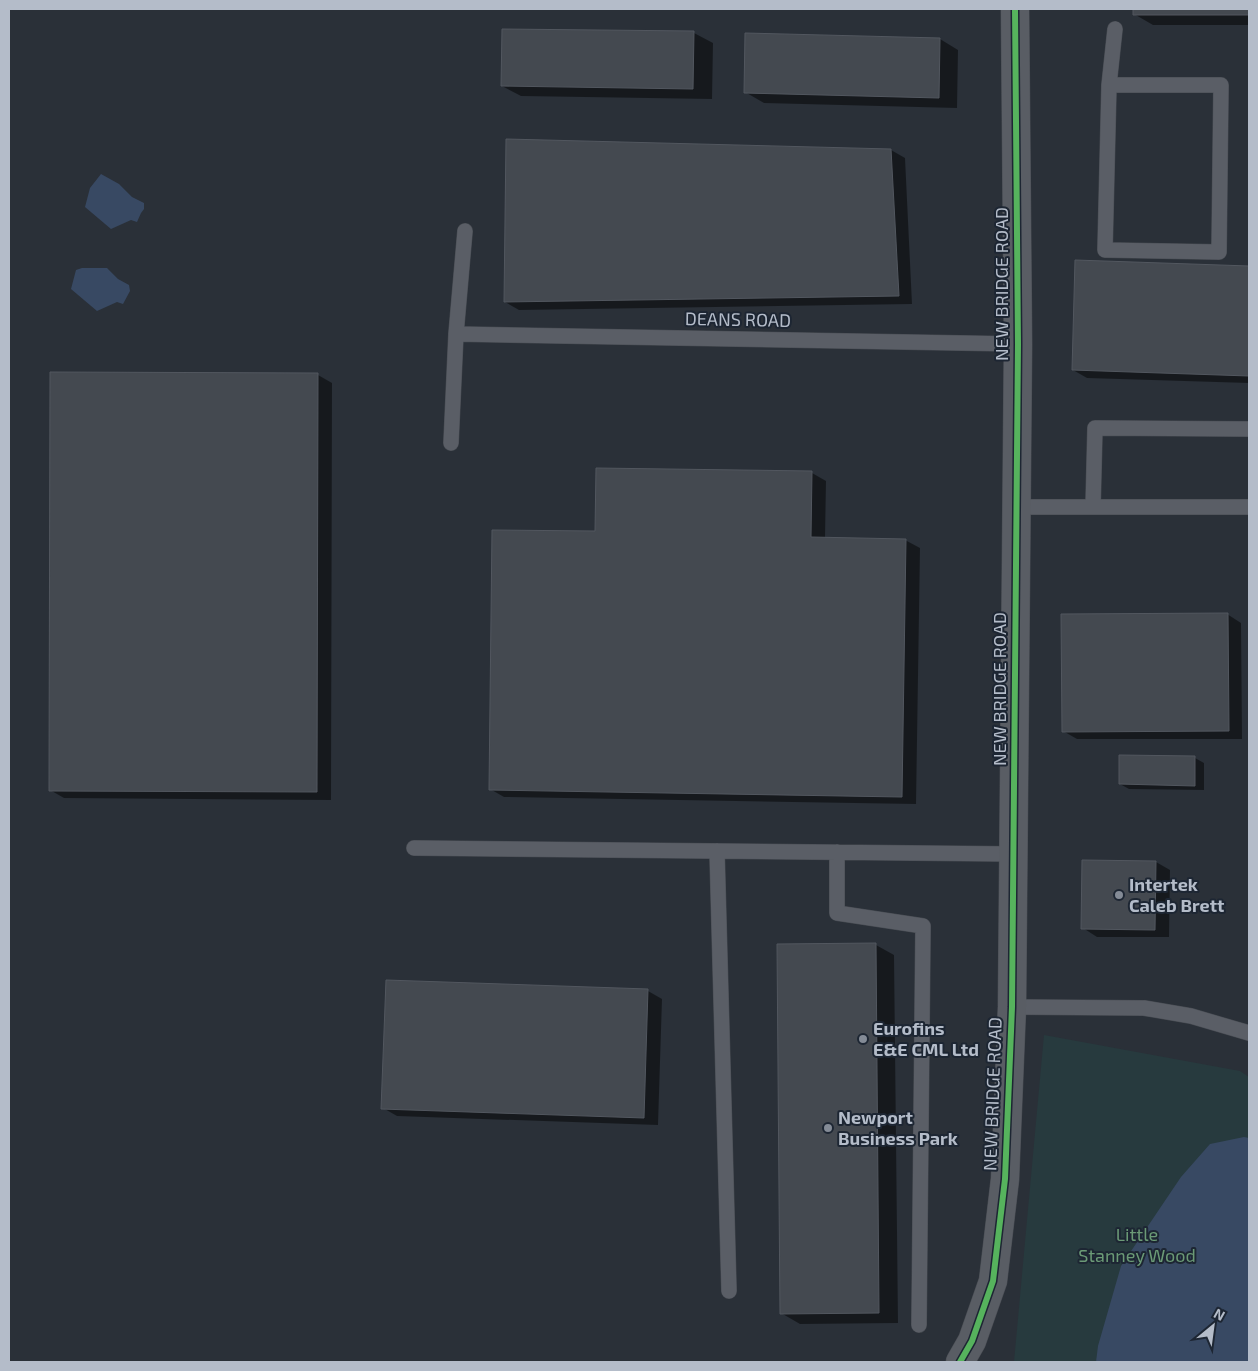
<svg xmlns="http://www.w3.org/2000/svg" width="1258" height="1371" viewBox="0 0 1258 1371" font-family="'Exo 2',sans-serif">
<rect width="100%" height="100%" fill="#2a3038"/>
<path fill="#273a3e" d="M 1044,1035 L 1240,1071 L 1249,1077 L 1249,1362 L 1014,1362 Z"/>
<path fill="#384963" d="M 101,174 L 119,184 L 132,197 L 144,203 L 144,209 L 141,213 L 137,222 L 131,220 L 111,229 L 85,207 L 90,188 Z
M 82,268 L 107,268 L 118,279 L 129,285 L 130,291 L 123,304 L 117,302 L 97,311 L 71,289 L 76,270 Z
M 1244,1137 L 1249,1138 L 1249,1362 L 1096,1362 L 1098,1346 L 1121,1266 L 1181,1177 L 1210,1144 Z"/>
<path fill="#0007" d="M 1134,9 L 1249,9 L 1249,25 L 1153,25 L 1134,14 Z
M 694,33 L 713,43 L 712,99 L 521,96 L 502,86 Z
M 940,39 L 958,50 L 957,108 L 764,103 L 745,92 Z
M 891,150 L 905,158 L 912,304 L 519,310 L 505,302 Z
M 1077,261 L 1249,267 L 1249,383 L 1087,378 L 1073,370 Z
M 51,374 L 318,375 L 332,383 L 331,800 L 64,798 L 50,790 Z
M 597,469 L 812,473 L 826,481 L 825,538 L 905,540 L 920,548 L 916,804 L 504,797 L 490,789 L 597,533 Z
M 1227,614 L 1241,623 L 1242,739 L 1077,739 L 1063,731 Z
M 1195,758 L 1204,763 L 1204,790 L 1129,789 L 1120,784 Z
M 1156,862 L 1170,870 L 1169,937 L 1097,937 L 1083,928 Z
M 876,945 L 894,955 L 898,1323 L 800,1324 L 781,1313 Z
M 387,982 L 648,991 L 662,999 L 658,1125 L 397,1116 L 383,1108 Z"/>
<path fill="#444950" stroke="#52575f" d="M 1133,9 L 1249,9 L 1249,15 L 1133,15 Z
M 502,29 L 694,31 L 693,89 L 501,86 Z
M 745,33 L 940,38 L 939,98 L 744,93 Z
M 506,139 L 891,149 L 899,296 L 504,302 Z
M 1075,260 L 1249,266 L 1249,376 L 1072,370 Z
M 50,372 L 318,373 L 317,792 L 49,791 Z
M 596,468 L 812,471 L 811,537 L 906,539 L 902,797 L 489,790 L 492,530 L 595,531 Z
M 1228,613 L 1229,731 L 1062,732 L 1061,614 Z
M 1119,755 L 1195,756 L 1195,786 L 1119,784 Z
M 1082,860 L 1156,861 L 1155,930 L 1081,929 Z
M 876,943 L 879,1313 L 780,1314 L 777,944 Z
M 386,980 L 648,989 L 644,1118 L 381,1109 Z"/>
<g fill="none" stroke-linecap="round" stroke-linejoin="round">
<g stroke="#484c53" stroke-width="16">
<path id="lane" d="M 1109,85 L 1105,250 L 1219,252 L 1221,85 L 1109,85 L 1115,29
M 456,334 L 1018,344
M 451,443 L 456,334 L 465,231
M 1016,507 L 1249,507
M 1093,507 L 1095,428 L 1249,429
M 414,848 L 1013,854
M 717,851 L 729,1291
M 837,852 L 837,913 L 923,926 L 919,1325
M 1012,1007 L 1144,1008 L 1191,1016 L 1249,1033"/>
</g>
<g stroke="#484c53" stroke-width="29">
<path id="secondary" d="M 960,1362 L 972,1341 L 993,1281 L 1005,1179 L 1012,1007 L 1018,344 L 1015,9"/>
</g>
<use href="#lane" stroke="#5a5e66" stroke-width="15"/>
<use href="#secondary" stroke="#595d64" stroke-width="28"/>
<g stroke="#1d2633" stroke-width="9">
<path id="cycleway" d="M 960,1362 L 972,1341 L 993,1281 L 1005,1179 L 1012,1007 L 1018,344 L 1015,9"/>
</g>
<use href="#cycleway" stroke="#56b35d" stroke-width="6"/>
</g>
<g fill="#848b96" stroke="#1d2633" stroke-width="2">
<circle cx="1119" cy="895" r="5"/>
<circle cx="863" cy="1039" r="5"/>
<circle cx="828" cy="1128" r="5"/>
</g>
<g text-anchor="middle" stroke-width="4" stroke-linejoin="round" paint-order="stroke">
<g font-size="18" fill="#b4bcc9" stroke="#1d2633">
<text transform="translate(1002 284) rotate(-90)" y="6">NEW BRIDGE ROAD</text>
<text transform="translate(738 320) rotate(1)" y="6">DEANS ROAD</text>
<text transform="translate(1000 689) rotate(-90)" y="6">NEW BRIDGE ROAD</text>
<text transform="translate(993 1094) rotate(-88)" y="6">NEW BRIDGE ROAD</text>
</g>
<g font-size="18" font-weight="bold" fill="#b4bcc9" stroke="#1d2633" text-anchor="start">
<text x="1129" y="891">Intertek<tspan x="1129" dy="21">Caleb Brett</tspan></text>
<text x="873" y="1035">Eurofins<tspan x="873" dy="21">E&amp;E CML Ltd</tspan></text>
<text x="838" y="1124">Newport<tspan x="838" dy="21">Business Park</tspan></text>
</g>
<g font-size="18" fill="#6b9a76" stroke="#1d2633">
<text x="1137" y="1241">Little<tspan x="1137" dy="21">Stanney Wood</tspan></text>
</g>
</g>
<rect width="1258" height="1371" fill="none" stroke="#b4bcc9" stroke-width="20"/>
<g transform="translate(1213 1326) rotate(29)" stroke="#1d2633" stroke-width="4" paint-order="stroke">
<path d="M0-4L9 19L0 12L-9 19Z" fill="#b4bcc9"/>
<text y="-8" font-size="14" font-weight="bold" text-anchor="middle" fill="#b4bcc9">N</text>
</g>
</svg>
